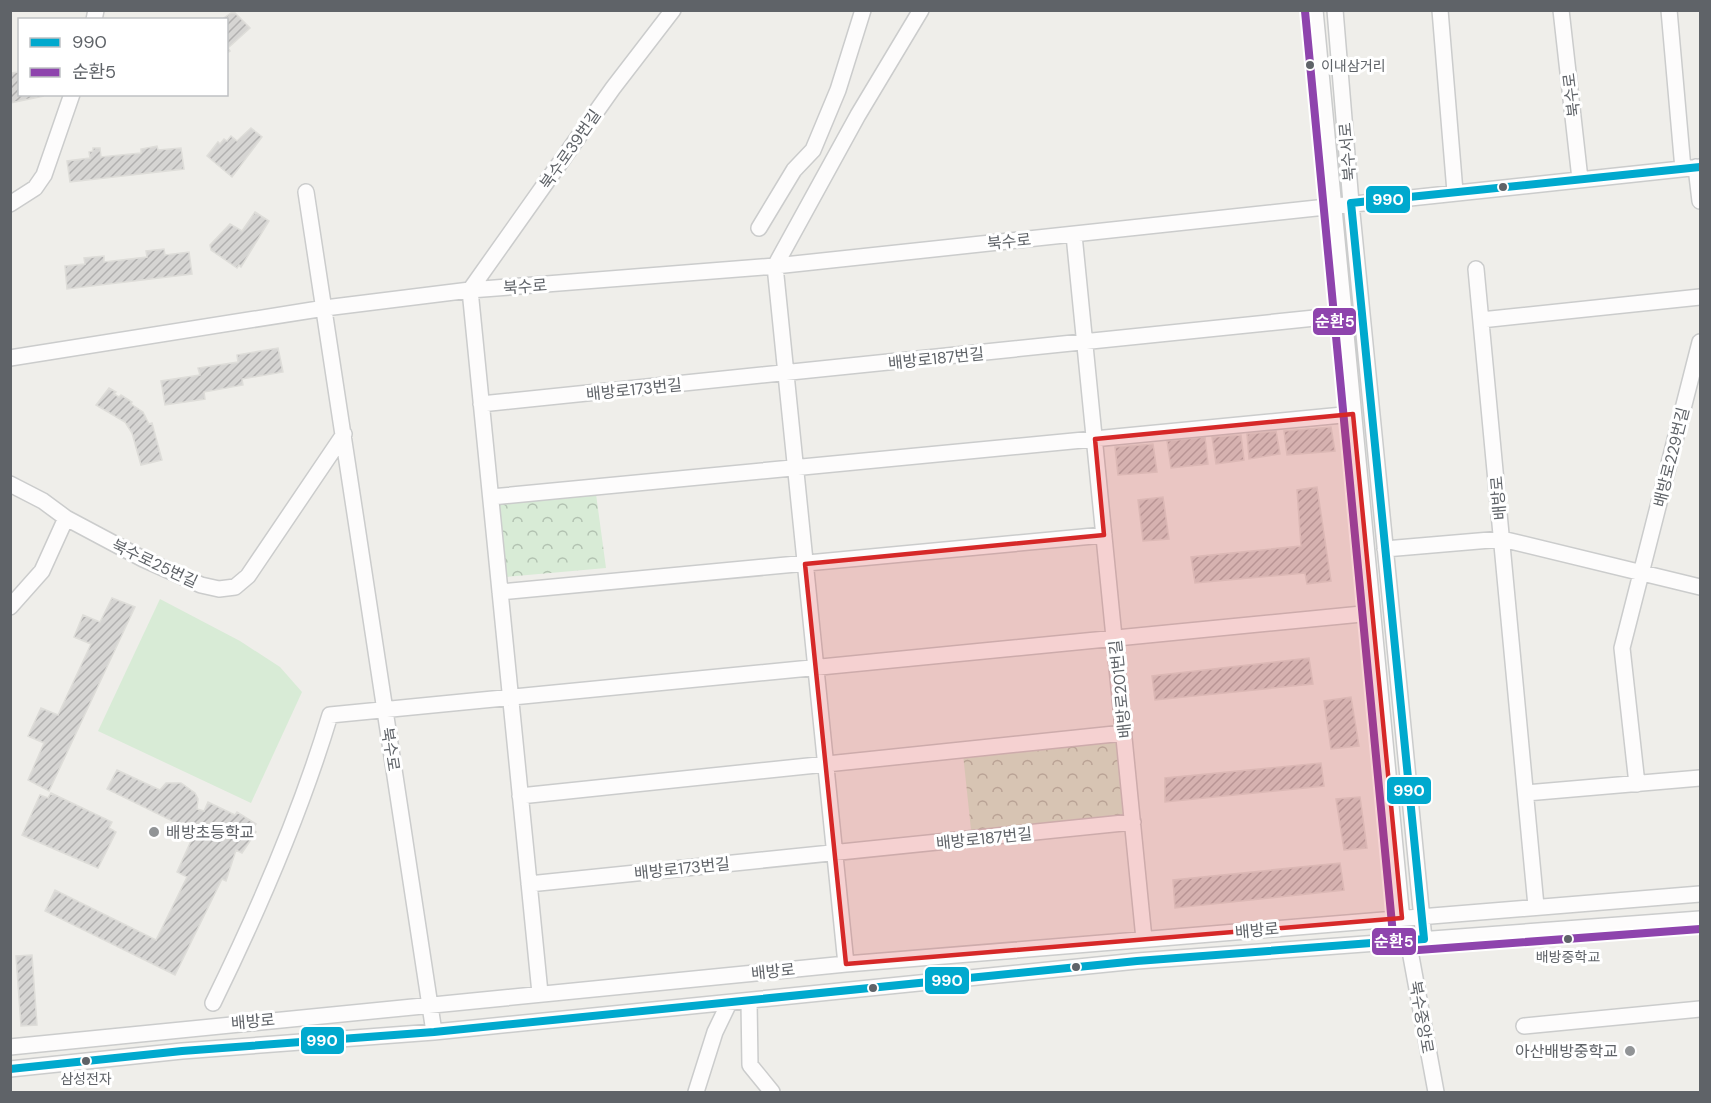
<svg xmlns="http://www.w3.org/2000/svg" width="1711" height="1103" viewBox="0 0 1711 1103" font-family="'DM Sans','Noto Sans KR',sans-serif">
<defs>
<pattern id="forest-crowns" width="20" height="18" patternUnits="userSpaceOnUse" patternTransform="scale(1.5)"><rect width="20" height="18" fill="#d8ebd6"/><path d="M2 6a3 3 0 1 1 6 0M12 15a3 3 0 1 1 6 0" fill="none" stroke="#b2c2b1"/></pattern>
<pattern id="building-hatch" width="6" height="6" patternUnits="userSpaceOnUse" patternTransform="scale(1.5)"><rect width="6" height="6" fill="#d6d5d3"/><path d="M-1 1l2-2M0 6l6-6M5 7l2-2" fill="none" stroke="#b1b0af"/></pattern>
</defs>
<rect width="100%" height="100%" fill="#efeeea"/>
<path fill="url(#forest-crowns)" d="M 596,494 L 606,568 L 506,577 L 498,502 Z
M 1128,736 L 1136,822 L 972,839 L 963,754 Z"/>
<path fill="#d8ebd6" d="M 160,599 L 240,641 L 280,667 L 302,692 L 251,803 L 98,731 Z"/>
<path fill="url(#building-hatch)" stroke="#deddd9" stroke-width="1.5" d="M 231,13 L 235,13 L 250,28 L 228,48 L 230,51 L 226,54 L 226,20 L 221,20 Z
M 20,72 L 20,94 L 44,96 L 10,103 L 10,73 Z
M 251,128 L 262,137 L 232,177 L 207,156 L 218,142 L 220,144 L 224,139 L 227,141 L 231,136 L 237,141 Z
M 157,146 L 158,150 L 181,148 L 184,169 L 70,182 L 67,161 L 90,158 L 89,152 L 93,151 L 93,148 L 100,148 L 101,157 L 141,153 L 141,149 Z
M 255,212 L 269,221 L 241,267 L 239,265 L 237,268 L 211,250 L 210,245 L 230,224 L 242,231 Z
M 164,249 L 165,255 L 189,252 L 192,274 L 67,289 L 65,266 L 85,264 L 84,258 L 104,256 L 104,262 L 147,257 L 146,251 Z
M 278,348 L 283,372 L 242,379 L 243,385 L 204,392 L 205,399 L 165,405 L 161,381 L 200,375 L 198,368 L 238,362 L 237,355 Z
M 109,388 L 116,392 L 114,394 L 119,397 L 121,395 L 132,402 L 131,404 L 143,412 L 149,424 L 152,423 L 162,460 L 141,465 L 132,433 L 125,422 L 96,405 Z
M 1331,427 L 1335,451 L 1287,455 L 1284,431 Z
M 1276,431 L 1280,454 L 1249,459 L 1247,434 Z
M 1241,435 L 1244,460 L 1216,464 L 1212,437 Z
M 1205,437 L 1208,464 L 1171,468 L 1167,441 Z
M 1153,444 L 1157,472 L 1118,475 L 1115,447 Z
M 1317,487 L 1331,581 L 1307,584 L 1305,573 L 1195,583 L 1191,557 L 1301,546 L 1297,490 Z
M 1163,497 L 1169,539 L 1143,541 L 1138,500 Z
M 112,598 L 135,607 L 49,791 L 28,780 L 44,743 L 28,736 L 41,708 L 58,715 L 91,644 L 74,637 L 83,615 L 100,622 Z
M 1309,658 L 1313,684 L 1155,700 L 1152,676 Z
M 1351,697 L 1359,746 L 1331,749 L 1324,701 Z
M 1321,763 L 1324,786 L 1165,802 L 1165,778 Z
M 117,770 L 160,790 L 166,783 L 181,783 L 195,793 L 198,799 L 197,809 L 204,811 L 208,802 L 235,815 L 237,812 L 256,824 L 252,829 L 256,832 L 242,853 L 236,850 L 226,881 L 222,879 L 175,975 L 45,911 L 55,890 L 156,940 L 187,877 L 177,872 L 195,832 L 107,789 Z
M 51,793 L 112,822 L 109,828 L 116,832 L 98,868 L 22,835 L 40,795 L 48,798 Z
M 1360,797 L 1367,848 L 1344,850 L 1336,799 Z
M 1340,863 L 1344,890 L 1175,908 L 1173,880 Z
M 32,955 L 37,1025 L 21,1026 L 16,956 Z"/>
<g fill="none" stroke-linecap="round" stroke-linejoin="round">
<g stroke="#cbcccc" stroke-width="18">
<path id="minor" d="M 1315,10 L 1404,941
M 1335,10 L 1351,203 L 1424,939
M 1440,10 L 1455,192
M 1561,10 L 1580,179
M 1669,10 L 1683,169
M 94,20 L 96,10
M 1696,167 L 1700,201
M 306,192 L 434,1032
M 10,204 L 35,188 L 44,175 L 72,94
M 759,228 L 794,170 L 813,150 L 838,90 L 863,10
M 1074,235 L 1144,939
M 1476,269 L 1536,906
M 1481,320 L 1700,297
M 10,358 L 325,308 L 470,290 L 775,266 L 1700,167
M 481,404 L 1344,315
M 10,484 L 43,501 L 66,518 L 143,559 L 201,585 L 219,589 L 235,587 L 248,576 L 344,434
M 491,497 L 1353,414
M 1385,549 L 1502,539 L 1700,587
M 500,592 L 1104,535
M 10,607 L 42,571 L 66,518
M 1637,784 L 1622,648 L 1700,342
M 1526,793 L 1700,778
M 520,796 L 1124,733
M 529,884 L 1133,822
M 1408,940 L 1436,1092
M 846,964 L 775,266 L 858,115 L 921,10
M 540,993 L 470,290 L 613,88 L 673,10
M 749,1001 L 750,1065 L 772,1092
M 213,1003 C 259,909 300,815 330,715 L 1372,613
M 1524,1026 L 1700,1009
M 10,1047 L 846,964 L 1700,894
M 10,1069 L 182,1051 L 434,1032 L 1137,961 L 1700,919
M 696,1092 L 715,1032 L 729,1003"/>
</g>
<use href="#minor" stroke="#fdfcfc" stroke-width="15"/>
<g stroke="#fff" stroke-width="12">
<path id="bus-1" d="M 10,1069 L 182,1051 L 434,1032 L 1137,961 L 1424,939 L 1351,203 L 1700,167"/>
</g>
<g stroke="#fff" stroke-width="12">
<path id="bus-2" d="M 1305,11 L 1394,945 L 1405,951 L 1700,929"/>
</g>
<use href="#bus-1" stroke="#00a9ce" stroke-width="8"/>
<use href="#bus-2" stroke="#8e44ad" stroke-width="8"/>
</g>
<path fill="#d62828" fill-opacity="0.2" stroke="#d62828" stroke-width="4.5" stroke-linejoin="round" d="M 1353,414 L 1402,918 L 846,964 L 805,564 L 1104,535 L 1095,439 Z"/>
<g fill="#5f6368" stroke="#fff" stroke-width="2">
<circle cx="1310" cy="65" r="5"/>
<circle cx="1503" cy="187" r="5"/>
<circle cx="1568" cy="939" r="5"/>
<circle cx="1076" cy="967" r="5"/>
<circle cx="873" cy="988" r="5"/>
<circle cx="86" cy="1061" r="5"/>
</g>
<g fill="#919496" stroke="#fff" stroke-width="2">
<circle cx="154" cy="832" r="6"/>
<circle cx="1630" cy="1051" r="6"/>
</g>
<g text-anchor="middle" stroke-width="6" stroke-linejoin="round" paint-order="stroke">
<g font-size="14" fill="#5f6368" stroke="#fff">
<text x="1321" y="71" text-anchor="start">이내삼거리</text>
<text x="1568" y="962">배방중학교</text>
<text x="86" y="1084">삼성전자</text>
</g>
<g font-size="16" fill="#5f6368" stroke="#fff">
<text transform="translate(1571 95) rotate(-97)" y="6">북수로</text>
<text transform="translate(570 149) rotate(-55)" y="6">북수로39번길</text>
<text transform="translate(1347 152) rotate(-95)" y="6">북수서로</text>
<text transform="translate(1009 241) rotate(-6)" y="6">북수로</text>
<text transform="translate(525 286) rotate(-4)" y="6">북수로</text>
<text transform="translate(936 358) rotate(-6)" y="6">배방로187번길</text>
<text transform="translate(634 389) rotate(-6)" y="6">배방로173번길</text>
<text transform="translate(1671 457) rotate(-76)" y="6">배방로229번길</text>
<text transform="translate(1498 498) rotate(-95)" y="6">배방로</text>
<text transform="translate(155 563) rotate(25)" y="6">북수로25번길</text>
<text transform="translate(1120 689) rotate(-96)" y="6">배방로201번길</text>
<text transform="translate(391 749) rotate(81)" y="6">북수로</text>
<text transform="translate(984 838) rotate(-6)" y="6">배방로187번길</text>
<text transform="translate(682 868) rotate(-6)" y="6">배방로173번길</text>
<text transform="translate(1257 930) rotate(-5)" y="6">배방로</text>
<text transform="translate(773 971) rotate(-6)" y="6">배방로</text>
<text transform="translate(1422 1017) rotate(80)" y="6">북수중앙로</text>
<text transform="translate(253 1021) rotate(-5)" y="6">배방로</text>
</g>
<g font-size="16" fill="#5f6368" stroke="#fff" text-anchor="start">
<text x="166" y="838">배방초등학교</text>
<text x="1618" y="1057" text-anchor="end">아산배방중학교</text>
</g>
</g>
<g stroke="#fff" stroke-width="2">
<rect x="1365" y="185" width="46" height="29" rx="6" fill="#00a9ce"/>
<rect x="1312" y="307" width="45" height="29" rx="6" fill="#8e44ad"/>
<rect x="1386" y="776" width="46" height="29" rx="6" fill="#00a9ce"/>
<rect x="1371" y="927" width="46" height="29" rx="6" fill="#8e44ad"/>
<rect x="924" y="966" width="46" height="29" rx="6" fill="#00a9ce"/>
<rect x="300" y="1026" width="45" height="29" rx="6" fill="#00a9ce"/>
</g>
<g font-size="16" text-anchor="middle" font-weight="bold" fill="#fff">
<text x="1388" y="205">990</text>
<text x="1335" y="327">순환5</text>
<text x="1409" y="796">990</text>
<text x="1394" y="947">순환5</text>
<text x="947" y="986">990</text>
<text x="322" y="1046">990</text>
</g>
<rect width="1711" height="1103" fill="none" stroke="#5f6368" stroke-width="24"/>
<rect x="18" y="18" width="210" height="78" fill="#ffffff" stroke="#bfc1c3" stroke-width="1.5"/>
<rect x="30" y="38" width="30" height="9" fill="#00a9ce" stroke="#bfc1c3" stroke-width="1.5"/>
<text x="72" y="48" font-size="18" fill="#5f6368">990</text>
<rect x="30" y="68" width="30" height="9" fill="#8e44ad" stroke="#bfc1c3" stroke-width="1.5"/>
<text x="72" y="78" font-size="18" fill="#5f6368">순환5</text>
</svg>
